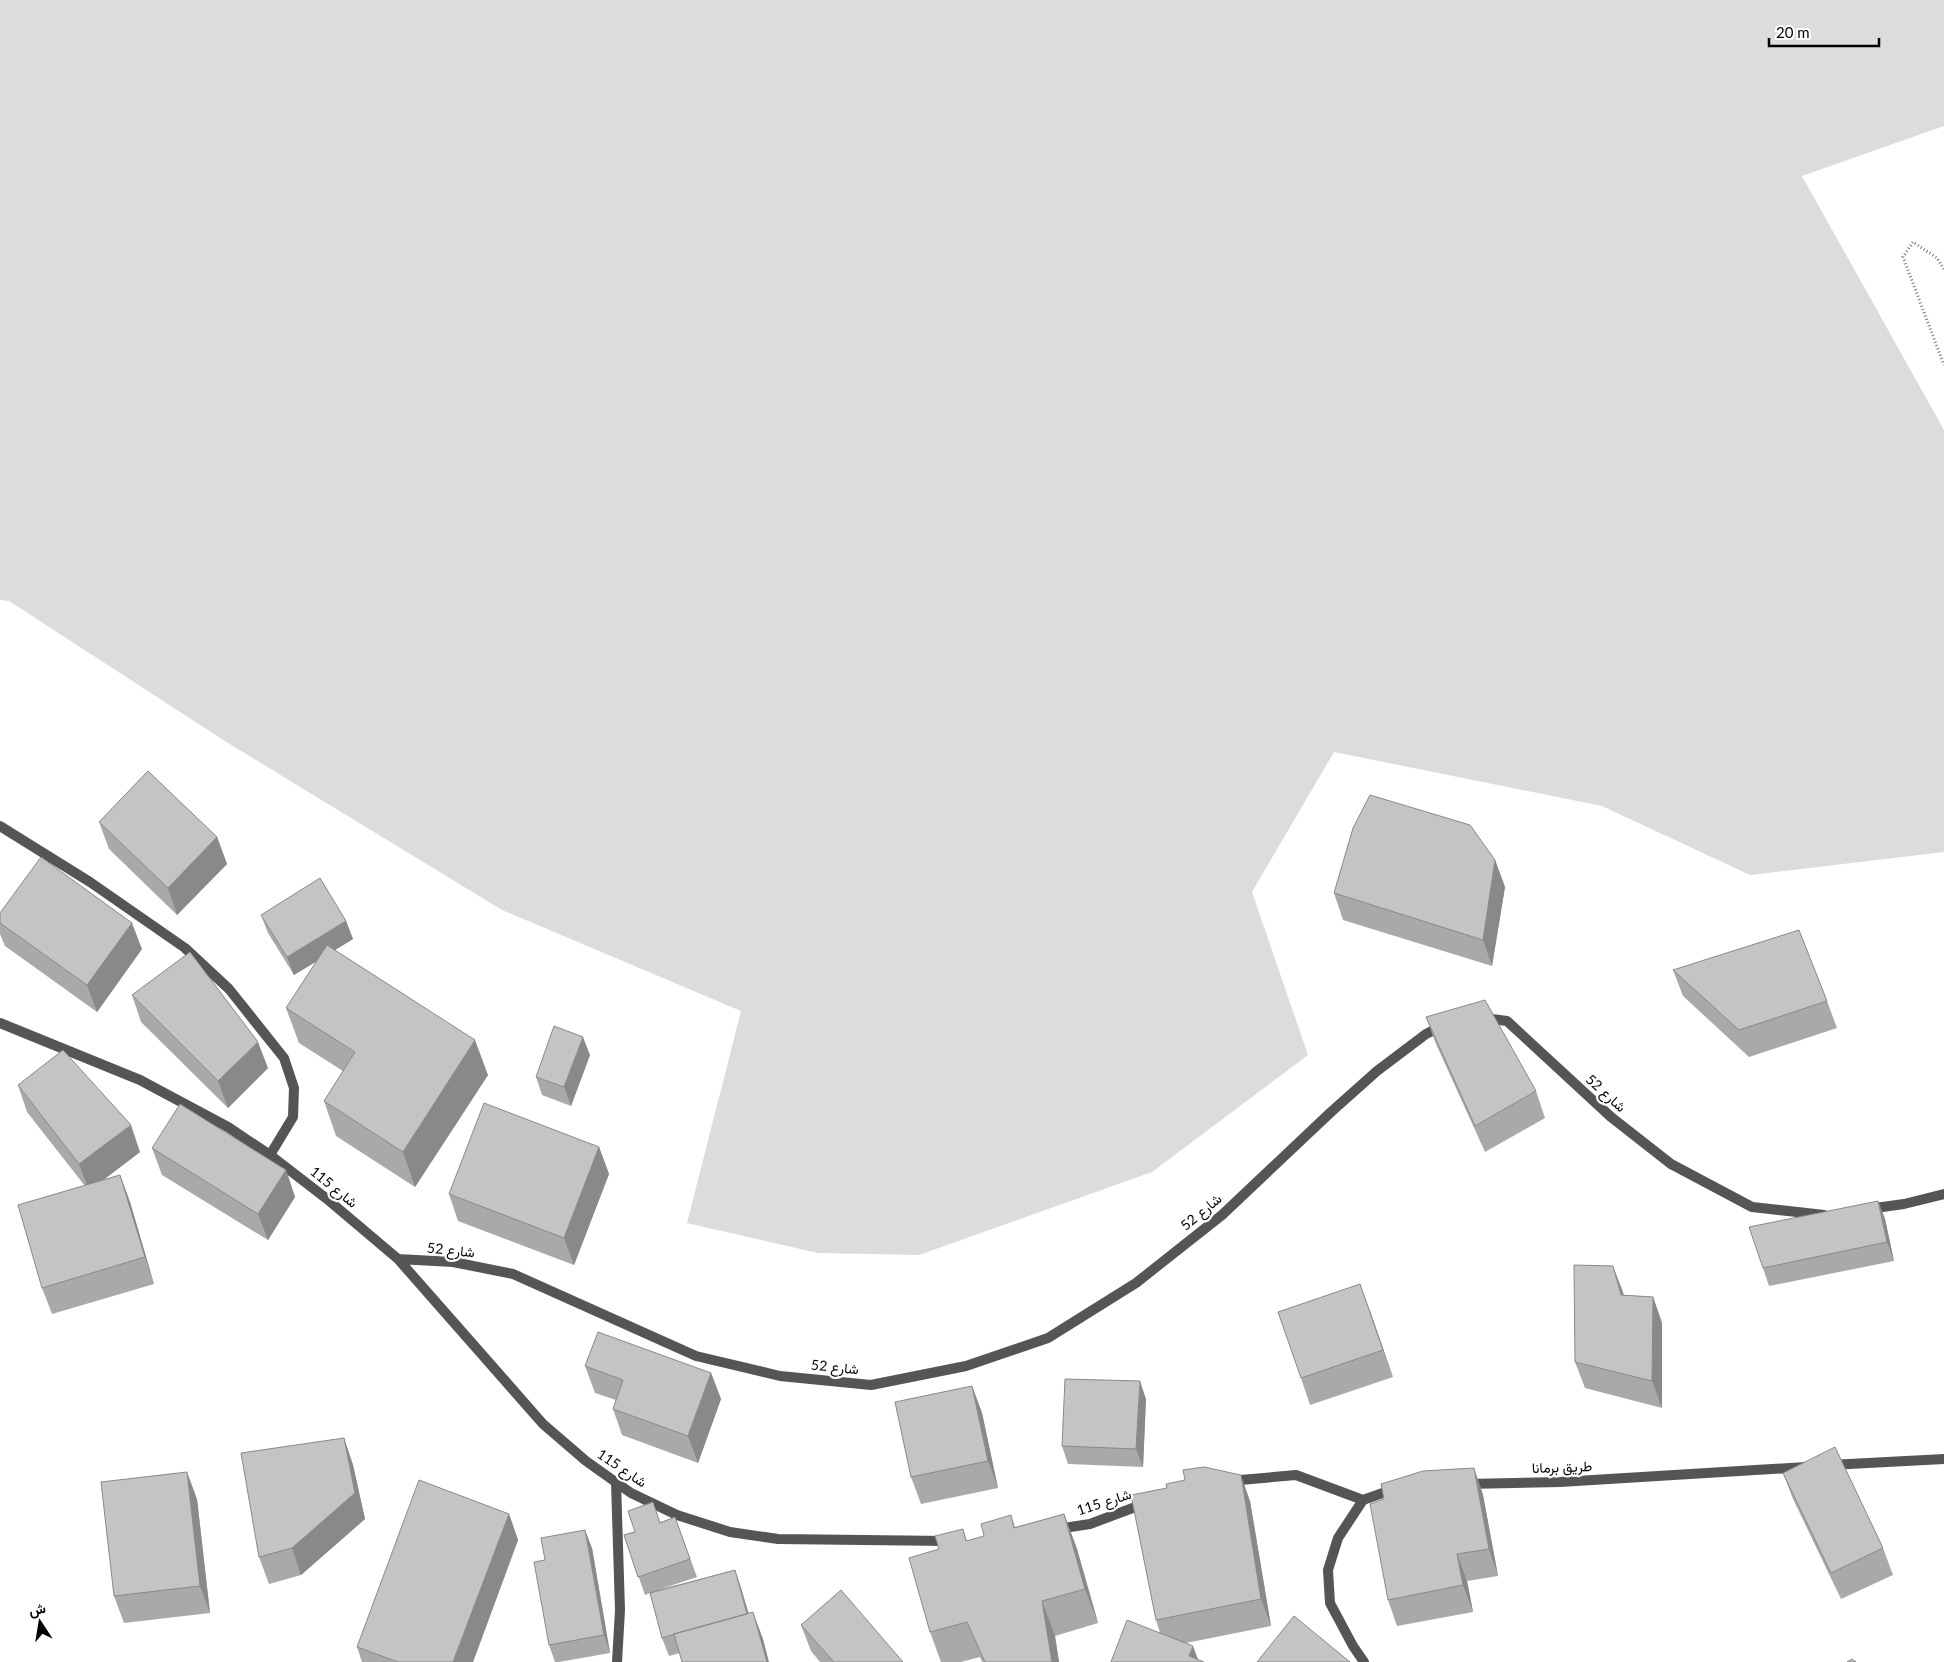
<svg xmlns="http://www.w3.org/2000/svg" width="1944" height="1662" viewBox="0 0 1944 1662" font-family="Lato,Vazirmatn,sans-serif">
<rect width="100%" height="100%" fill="#fff"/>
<path fill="#dcdcdc" d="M 0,0 L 1944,0 L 1944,126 L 1802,176 L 1944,430 L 1944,852 L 1750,875 L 1602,806 L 1334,752 L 1252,892 L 1308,1055 L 1152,1172 L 919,1255 L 818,1253 L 687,1223 L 741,1011 L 502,910 L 228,743 L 9,601 L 0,600 Z"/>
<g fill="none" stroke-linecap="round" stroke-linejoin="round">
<path stroke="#777" stroke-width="3" stroke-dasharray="1 2.5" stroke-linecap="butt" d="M 1944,269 L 1937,258 L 1913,242 L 1903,257 L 1944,365"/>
<path stroke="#555" stroke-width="10" d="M 0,826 L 90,882 L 185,948 L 229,989 L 284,1058 L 294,1088 L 293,1117 L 270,1155"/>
<path stroke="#555" stroke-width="10" d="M 1484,1018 L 1507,1021 L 1611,1117 L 1671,1164 L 1752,1207 L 1824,1215
M 0,1023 L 140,1080 L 228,1127 L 270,1155 L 327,1199 L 398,1259 L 543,1424 L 586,1461 L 631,1493 L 677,1515 L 730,1532 L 778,1539 L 948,1541
M 1868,1209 L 1904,1204 L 1944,1194
M 398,1259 L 453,1262 L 513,1274 L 696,1356 L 780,1376 L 871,1385 L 966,1366 L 1048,1338 L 1136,1283 L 1222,1215 L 1331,1112 L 1377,1071 L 1426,1034 L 1444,1025
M 1830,1465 L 1944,1459
M 1229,1481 L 1296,1475 L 1363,1500
M 616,1482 L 620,1610 L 617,1662
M 1466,1484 L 1560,1482 L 1806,1467
M 1057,1529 L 1090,1524 L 1146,1503
M 1364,1662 L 1353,1646 L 1330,1603 L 1328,1570 L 1338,1538 L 1363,1500 L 1394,1489"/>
</g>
<path fill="#a9a9a9" d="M 99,822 L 217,837 L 227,864 L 177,915 L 109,849 Z
M 1495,860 L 1505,887 L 1492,966 L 1343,920 L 1334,893 Z
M 0,913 L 142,949 L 97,1012 L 5,946 L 0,934 Z
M 261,915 L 346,921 L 353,939 L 335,950 L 488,1075 L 415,1187 L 336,1136 L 324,1101 L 343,1071 L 299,1043 L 286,1008 L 317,961 L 294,975 L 268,933 Z
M 1673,970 L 1827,1001 L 1837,1028 L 1749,1057 L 1683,996 Z
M 132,995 L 268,1068 L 228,1108 L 141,1022 Z
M 1426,1017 L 1536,1091 L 1545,1118 L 1485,1152 L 1436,1044 Z
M 590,1055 L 571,1106 L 542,1095 L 536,1077 Z
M 18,1085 L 140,1152 L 103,1180 L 120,1175 L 130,1202 L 154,1284 L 52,1314 L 42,1288 L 85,1186 L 27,1112 Z
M 599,1147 L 609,1174 L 574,1265 L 458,1221 L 449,1194 Z
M 152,1148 L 286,1170 L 295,1197 L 268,1240 L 162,1175 Z
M 1878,1201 L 1885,1219 L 1894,1261 L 1769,1286 L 1763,1268 Z
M 1624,1295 L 1653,1297 L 1662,1323 L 1662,1408 L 1585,1388 L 1575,1362 Z
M 1370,1311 L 1393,1377 L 1310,1405 L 1301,1378 Z
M 585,1366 L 711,1373 L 721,1399 L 698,1463 L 622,1435 L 613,1409 L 616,1400 L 595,1393 Z
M 972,1386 L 982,1413 L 998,1488 L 921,1504 L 911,1477 Z
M 1146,1399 L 1143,1467 L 1068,1464 L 1062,1446 Z
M 344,1438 L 353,1465 L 365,1519 L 301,1575 L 269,1584 L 259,1557 Z
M 1474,1468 L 1483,1495 L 1498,1576 L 1467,1581 L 1473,1612 L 1397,1626 L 1388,1600 L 1384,1499 Z
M 1783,1473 L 1883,1548 L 1893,1575 L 1841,1599 L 1793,1499 Z
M 197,1499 L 210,1613 L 124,1623 L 114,1596 Z
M 1250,1501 L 1271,1626 L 1186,1643 L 1111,1662 L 1160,1633 L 1156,1620 Z
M 509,1514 L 518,1540 L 473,1662 L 362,1662 L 357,1647 Z
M 1064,1514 L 1077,1549 L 1098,1623 L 1055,1636 L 1059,1662 L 982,1662 L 980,1657 L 961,1662 L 941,1662 L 930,1632 L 939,1549 L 963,1529 L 967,1541 L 984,1536 L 1011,1515 L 1015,1527 Z
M 675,1517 L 697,1577 L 661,1589 L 735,1570 L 741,1588 L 749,1614 L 763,1639 L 680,1653 L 669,1656 L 662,1638 L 650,1593 L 645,1595 L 624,1535 Z
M 592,1548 L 610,1653 L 559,1662 L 555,1662 L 549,1645 L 545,1560 Z
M 801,1625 L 903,1662 L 820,1662 L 811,1651 Z"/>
<path fill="#898989" d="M 217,837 L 227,864 L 177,915 L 168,888 Z
M 1495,860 L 1505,887 L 1492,966 L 1483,940 Z
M 346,921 L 353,939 L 294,975 L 287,957 Z
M 132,923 L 142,949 L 97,1012 L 87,985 Z
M 583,1037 L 590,1055 L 571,1106 L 564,1087 Z
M 475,1040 L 488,1075 L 415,1187 L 403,1152 Z
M 258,1042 L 268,1068 L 228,1108 L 218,1081 Z
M 131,1125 L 140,1152 L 89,1191 L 79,1164 Z
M 599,1147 L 609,1174 L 574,1265 L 564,1238 Z
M 286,1170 L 295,1197 L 268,1240 L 258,1214 Z
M 120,1175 L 130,1202 L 154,1284 L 145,1257 Z
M 1878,1201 L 1885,1219 L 1894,1261 L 1887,1242 Z
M 1613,1266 L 1623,1292 L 1631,1321 L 1621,1295 Z
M 1360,1284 L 1370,1311 L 1393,1377 L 1383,1350 Z
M 1653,1297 L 1662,1323 L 1662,1408 L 1652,1381 Z
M 711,1373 L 721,1399 L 698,1463 L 688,1436 Z
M 1140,1381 L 1146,1399 L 1143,1467 L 1136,1449 Z
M 972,1386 L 982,1413 L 998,1488 L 988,1461 Z
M 344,1438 L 353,1465 L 365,1519 L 301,1575 L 292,1548 Z
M 1474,1468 L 1483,1495 L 1498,1576 L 1489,1549 Z
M 187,1472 L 197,1499 L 210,1613 L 200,1586 Z
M 1241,1475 L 1250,1501 L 1271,1626 L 1261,1599 Z
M 509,1514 L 518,1540 L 473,1662 L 453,1662 Z
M 1064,1514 L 1077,1549 L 1098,1623 L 1085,1589 Z
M 585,1530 L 592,1548 L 610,1653 L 604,1635 Z
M 1457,1554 L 1467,1581 L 1473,1612 L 1463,1585 Z
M 735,1570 L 741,1588 L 754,1633 L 748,1615 Z
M 1042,1601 L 1055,1636 L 1059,1662 L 1052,1662 Z
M 753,1612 L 763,1639 L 769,1662 L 767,1662 Z
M 1193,1646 L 1199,1662 L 1189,1656 Z"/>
<path fill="#c4c4c4" stroke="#898989" d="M 148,771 L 217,837 L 168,888 L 99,822 Z
M 1370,795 L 1470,825 L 1495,860 L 1483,940 L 1334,893 L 1353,828 Z
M 41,857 L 132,923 L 87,985 L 0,923 L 0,913 Z
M 320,878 L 346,921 L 287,957 L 261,915 Z
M 1799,930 L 1827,1001 L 1739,1030 L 1673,970 Z
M 327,945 L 475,1040 L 403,1152 L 324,1101 L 355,1052 L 286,1008 Z
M 190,952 L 258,1042 L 218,1081 L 132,995 Z
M 1485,1000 L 1536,1091 L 1475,1126 L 1426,1017 Z
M 554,1026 L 583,1037 L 564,1087 L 536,1077 Z
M 63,1050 L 131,1125 L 79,1164 L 18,1085 Z
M 484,1103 L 599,1147 L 564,1238 L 449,1194 Z
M 180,1104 L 286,1170 L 258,1214 L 152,1148 Z
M 120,1175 L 145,1257 L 42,1288 L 18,1205 Z
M 1878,1201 L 1887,1242 L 1763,1268 L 1749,1227 Z
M 1574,1265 L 1613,1266 L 1621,1295 L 1653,1297 L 1652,1381 L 1575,1362 Z
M 1360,1284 L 1383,1350 L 1301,1378 L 1278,1312 Z
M 598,1332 L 711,1373 L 688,1436 L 613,1409 L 623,1380 L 585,1366 Z
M 1065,1379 L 1140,1381 L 1136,1449 L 1062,1446 Z
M 972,1386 L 988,1461 L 911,1477 L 895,1402 Z
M 344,1438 L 355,1493 L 292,1548 L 259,1557 L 241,1453 Z
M 1835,1447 L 1883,1548 L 1831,1573 L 1783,1473 Z
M 1204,1467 L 1241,1475 L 1261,1599 L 1156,1620 L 1131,1495 L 1167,1488 L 1166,1484 L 1185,1480 L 1183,1470 Z
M 1474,1468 L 1489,1549 L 1457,1554 L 1463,1585 L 1388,1600 L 1370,1504 L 1384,1499 L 1381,1484 L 1423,1471 Z
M 187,1472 L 200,1586 L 114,1596 L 101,1482 Z
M 419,1480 L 509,1514 L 453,1662 L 398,1662 L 357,1647 Z
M 653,1502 L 660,1523 L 675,1517 L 690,1559 L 638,1577 L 624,1535 L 635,1532 L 628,1511 Z
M 1064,1514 L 1085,1589 L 1042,1601 L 1052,1662 L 985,1662 L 967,1622 L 930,1632 L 909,1558 L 939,1549 L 935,1536 L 963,1529 L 966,1541 L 984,1536 L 981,1524 L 1011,1515 L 1014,1528 Z
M 585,1530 L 604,1635 L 549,1645 L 534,1562 L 545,1560 L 541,1538 Z
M 735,1570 L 747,1614 L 674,1634 L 675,1634 L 662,1638 L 650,1593 Z
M 841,1590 L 903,1662 L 834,1662 L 801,1625 Z
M 753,1612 L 767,1662 L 682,1662 L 674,1634 Z
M 1294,1616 L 1350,1662 L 1257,1662 Z
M 1127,1620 L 1193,1646 L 1189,1656 L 1204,1662 L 1111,1662 Z
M 1852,1659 L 1856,1662 L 1847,1662 Z"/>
<g text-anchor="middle" stroke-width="4.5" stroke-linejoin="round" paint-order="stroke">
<g font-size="14" fill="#000" stroke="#fff">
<text transform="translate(1606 1093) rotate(42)" y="5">شارع 52</text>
<text transform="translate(334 1187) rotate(39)" y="5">شارع 115</text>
<text transform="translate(1201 1212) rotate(-40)" y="5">شارع 52</text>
<text transform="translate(451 1250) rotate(6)" y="5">شارع 52</text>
<text transform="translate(835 1367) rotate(6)" y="5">شارع 52</text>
<text transform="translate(1562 1467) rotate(-2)" y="5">طريق برمانا</text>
<text transform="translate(622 1468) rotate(34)" y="5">شارع 115</text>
<text transform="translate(1104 1502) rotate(-18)" y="5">شارع 115</text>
</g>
</g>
<g transform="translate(40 1622) rotate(348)" stroke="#ffffff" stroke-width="4" paint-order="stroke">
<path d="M0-4L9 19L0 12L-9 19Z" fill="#000000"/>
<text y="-8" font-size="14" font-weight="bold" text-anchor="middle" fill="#000000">ش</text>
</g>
<path d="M1769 38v8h110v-8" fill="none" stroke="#000000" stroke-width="2.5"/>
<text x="1776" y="38" font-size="15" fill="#000000" stroke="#ffffff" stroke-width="4" paint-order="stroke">20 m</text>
</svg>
